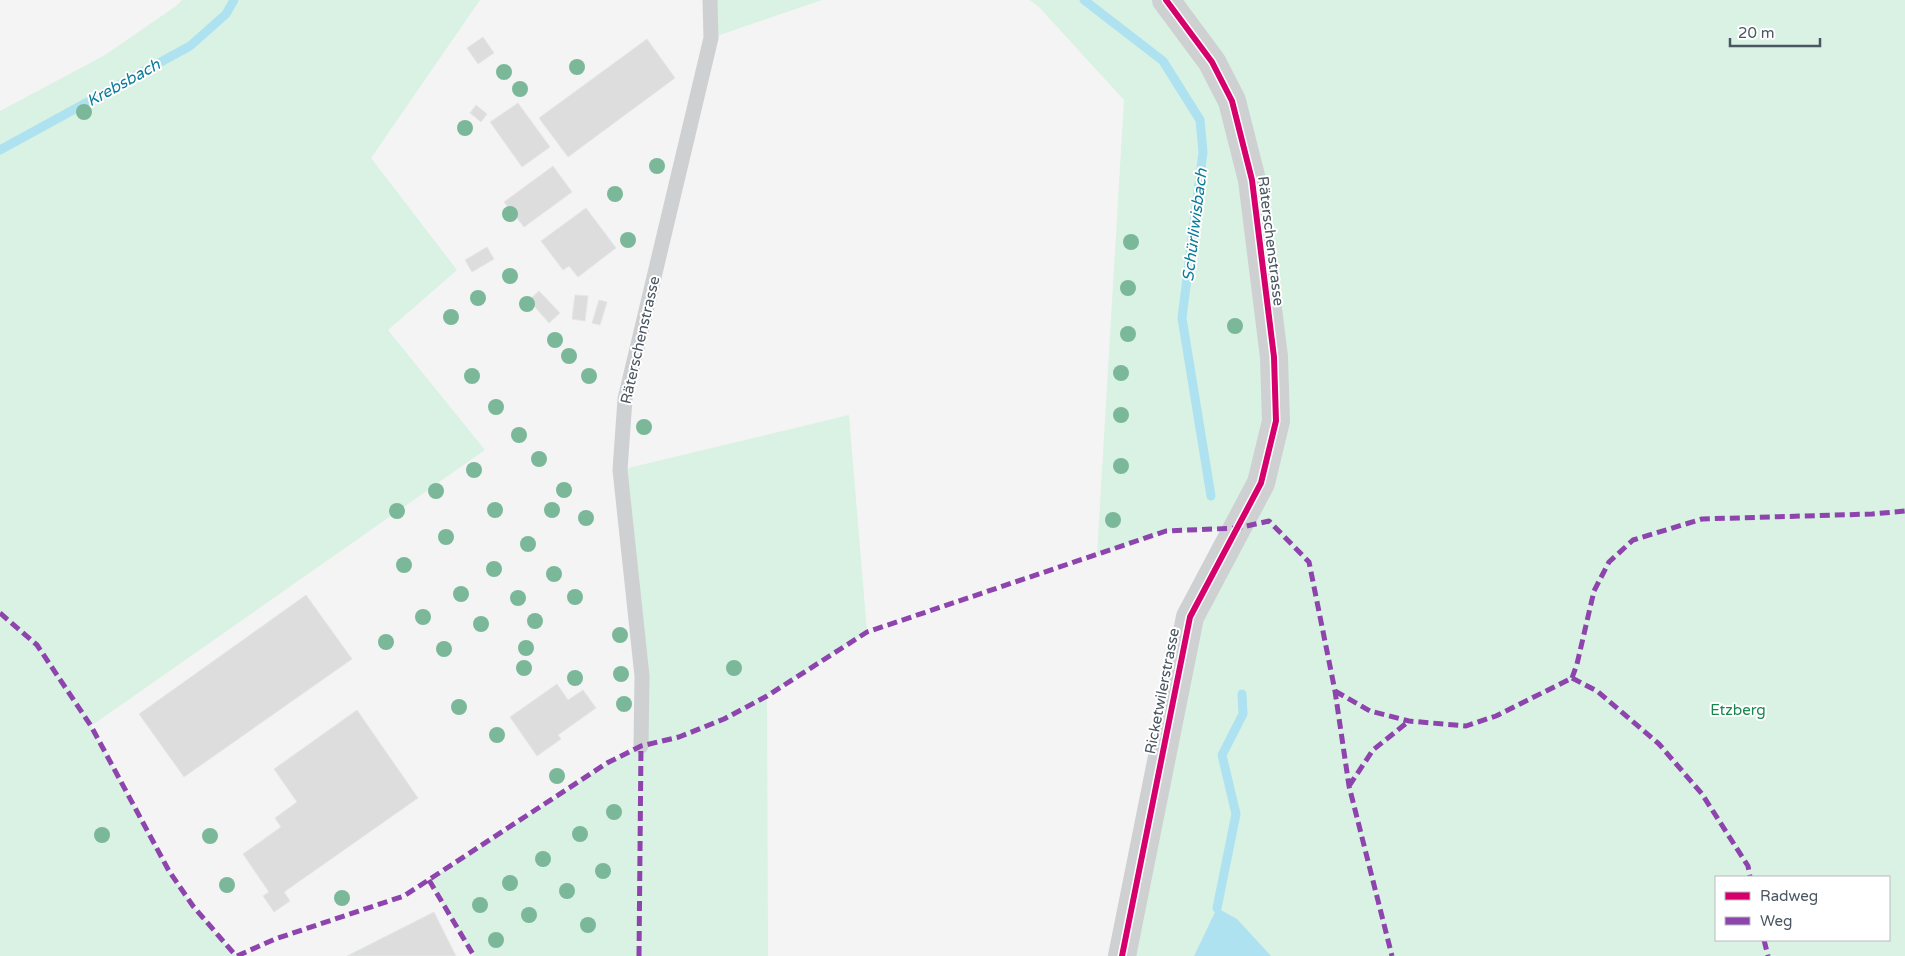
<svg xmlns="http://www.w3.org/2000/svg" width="1905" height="956" viewBox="0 0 1905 956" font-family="'Varela Round',sans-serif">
<rect width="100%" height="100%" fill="#f4f4f4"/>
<path fill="#d9f2e3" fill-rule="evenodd" d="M 182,0 L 480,0 L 371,158 L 457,270 L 388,330 L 485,450 L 91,726 L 169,871 L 193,906 L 236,956 L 0,956 L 0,111 L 105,55 L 176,6 Z
M 710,0 L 822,0 L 711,38 Z
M 1029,0 L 1905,0 L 1905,956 L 1271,956 L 1217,909 L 1194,956 L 1122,956 L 1190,617 L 1238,528 L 1166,531 L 1097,555 L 1124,100 L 1039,7 ZM 1716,877 L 1889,877 L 1889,940 L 1716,940 Z
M 849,415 L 867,632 L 767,696 L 768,956 L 474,956 L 429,881 L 607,763 L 641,746 L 620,470 Z"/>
<path fill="#aee2f0" d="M 1217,908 L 1237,919 L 1271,956 L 1194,956 Z"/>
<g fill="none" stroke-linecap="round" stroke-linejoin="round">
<path stroke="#aee2f0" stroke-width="9" d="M 1084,0 L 1163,61 L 1200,120 L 1203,152 L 1182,318 L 1211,496
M 0,150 L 190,46 L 226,14 L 234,0
M 1217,908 L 1236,814 L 1222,755 L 1243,714 L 1242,694"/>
</g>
<path fill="#ddddde" stroke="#e5e6e7" d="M 483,37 L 494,53 L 478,64 L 467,48 Z
M 647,39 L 675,78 L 568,157 L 539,118 Z
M 518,103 L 550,147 L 522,167 L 490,122 Z
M 476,105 L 487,114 L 481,122 L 470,113 Z
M 553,166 L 572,192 L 524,227 L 504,202 Z
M 586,208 L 616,248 L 578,277 L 569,266 L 563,270 L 541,241 Z
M 487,247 L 494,259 L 472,272 L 465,260 Z
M 539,291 L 560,313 L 549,323 L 529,300 Z
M 575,295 L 588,296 L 585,321 L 572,319 Z
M 599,300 L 607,302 L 600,325 L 592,323 Z
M 306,595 L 352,659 L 184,777 L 139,714 Z
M 557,684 L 568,700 L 583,690 L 596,708 L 558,735 L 561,739 L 537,756 L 510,717 Z
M 357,710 L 418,798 L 284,892 L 290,901 L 274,912 L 263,896 L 269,892 L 243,854 L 281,827 L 275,818 L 297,802 L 274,769 Z
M 434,912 L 456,956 L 347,956 Z"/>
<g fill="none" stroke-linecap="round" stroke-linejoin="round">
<path stroke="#ced0d2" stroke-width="15" d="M 641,746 L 642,676 L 620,470 L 625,399 L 711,38 L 710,0"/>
<path stroke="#ced0d2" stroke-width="28" d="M 1122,956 L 1190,617 L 1261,483 L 1276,421 L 1274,357 L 1252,180 L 1232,101 L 1212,62 L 1166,0"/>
<path stroke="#8e44ad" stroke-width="5" stroke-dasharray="10 5" stroke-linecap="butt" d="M 0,613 L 37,645 L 91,726 L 169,871 L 193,906 L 236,956
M 1572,678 L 1577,664 L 1594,591 L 1609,562 L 1633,540 L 1702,519 L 1872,514 L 1905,511
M 1572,678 L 1597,691 L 1659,744 L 1702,794 L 1748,866 L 1750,877
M 1335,691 L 1370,711 L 1409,721 L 1466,726 L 1496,716 L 1572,678
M 1349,786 L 1373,750 L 1409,721
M 429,880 L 474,956
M 1764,940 L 1768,956
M 237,956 L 275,939 L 404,896 L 607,763 L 641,746 L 679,737 L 724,719 L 767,696 L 867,632 L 1166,531 L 1238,528 L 1269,521 L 1309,562 L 1335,691 L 1349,786 L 1392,956
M 639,956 L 641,746"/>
<g stroke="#fff" stroke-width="9">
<path id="cycleway" d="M 1122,956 L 1190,617 L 1261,483 L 1276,421 L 1274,357 L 1252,180 L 1232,101 L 1212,62 L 1166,0"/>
</g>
<use href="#cycleway" stroke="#d6006c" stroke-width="6"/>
</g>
<g fill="#7ab899">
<circle cx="577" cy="67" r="8"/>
<circle cx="504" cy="72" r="8"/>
<circle cx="520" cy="89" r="8"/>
<circle cx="84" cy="112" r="8"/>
<circle cx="465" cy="128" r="8"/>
<circle cx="657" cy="166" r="8"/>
<circle cx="615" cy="194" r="8"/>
<circle cx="510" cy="214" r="8"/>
<circle cx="628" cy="240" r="8"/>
<circle cx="1131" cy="242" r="8"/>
<circle cx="510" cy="276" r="8"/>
<circle cx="1128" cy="288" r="8"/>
<circle cx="478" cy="298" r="8"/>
<circle cx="527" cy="304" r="8"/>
<circle cx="451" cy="317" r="8"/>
<circle cx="1235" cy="326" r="8"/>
<circle cx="1128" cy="334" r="8"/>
<circle cx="555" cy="340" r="8"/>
<circle cx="569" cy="356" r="8"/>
<circle cx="1121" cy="373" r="8"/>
<circle cx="472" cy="376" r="8"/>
<circle cx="589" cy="376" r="8"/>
<circle cx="496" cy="407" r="8"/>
<circle cx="1121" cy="415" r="8"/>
<circle cx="644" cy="427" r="8"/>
<circle cx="519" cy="435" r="8"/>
<circle cx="539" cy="459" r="8"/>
<circle cx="1121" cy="466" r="8"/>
<circle cx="474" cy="470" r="8"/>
<circle cx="564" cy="490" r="8"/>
<circle cx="436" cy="491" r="8"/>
<circle cx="495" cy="510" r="8"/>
<circle cx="552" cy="510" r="8"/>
<circle cx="397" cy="511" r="8"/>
<circle cx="586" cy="518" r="8"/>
<circle cx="1113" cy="520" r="8"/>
<circle cx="446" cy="537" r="8"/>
<circle cx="528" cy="544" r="8"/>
<circle cx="404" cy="565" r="8"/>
<circle cx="494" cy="569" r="8"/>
<circle cx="554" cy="574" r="8"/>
<circle cx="461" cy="594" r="8"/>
<circle cx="575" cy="597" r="8"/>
<circle cx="518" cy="598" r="8"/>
<circle cx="423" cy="617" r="8"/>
<circle cx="535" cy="621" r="8"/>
<circle cx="481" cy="624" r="8"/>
<circle cx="620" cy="635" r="8"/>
<circle cx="386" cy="642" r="8"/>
<circle cx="526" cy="648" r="8"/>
<circle cx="444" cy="649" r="8"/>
<circle cx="524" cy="668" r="8"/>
<circle cx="734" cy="668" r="8"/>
<circle cx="621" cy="674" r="8"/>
<circle cx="575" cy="678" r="8"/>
<circle cx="624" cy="704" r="8"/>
<circle cx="459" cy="707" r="8"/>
<circle cx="497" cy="735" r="8"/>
<circle cx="557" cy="776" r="8"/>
<circle cx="614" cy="812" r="8"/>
<circle cx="580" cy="834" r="8"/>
<circle cx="102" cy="835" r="8"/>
<circle cx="210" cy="836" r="8"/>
<circle cx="543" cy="859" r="8"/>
<circle cx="603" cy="871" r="8"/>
<circle cx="510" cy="883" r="8"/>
<circle cx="227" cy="885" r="8"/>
<circle cx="567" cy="891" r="8"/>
<circle cx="342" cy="898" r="8"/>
<circle cx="480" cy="905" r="8"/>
<circle cx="529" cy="915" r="8"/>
<circle cx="588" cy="925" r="8"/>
<circle cx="496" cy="940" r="8"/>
</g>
<g text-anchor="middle" stroke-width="4" stroke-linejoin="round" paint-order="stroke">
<g font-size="15" fill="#4a5661" stroke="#fff">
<text transform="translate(1271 241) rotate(83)" y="5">Räterschenstrasse</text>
<text transform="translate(640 340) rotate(-77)" y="5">Räterschenstrasse</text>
<text transform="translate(1162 691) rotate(-79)" y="5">Ricketwilerstrasse</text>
</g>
<g font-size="15" fill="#17864f" stroke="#fff">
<text x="1738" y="715">Etzberg</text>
</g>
<g font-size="16" font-style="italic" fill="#0c7c9b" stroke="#fff">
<text transform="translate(123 82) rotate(-29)" y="6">Krebsbach</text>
<text transform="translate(1194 225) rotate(-83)" y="6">Schürliwisbach</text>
</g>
</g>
<rect x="1715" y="876" width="175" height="65" fill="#ffffff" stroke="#b7bbc0"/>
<rect x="1725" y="892" width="25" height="8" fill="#d6006c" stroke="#b7bbc0"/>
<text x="1760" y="901" font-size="15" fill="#4a5661">Radweg</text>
<rect x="1725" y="917" width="25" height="8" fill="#8e44ad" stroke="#b7bbc0"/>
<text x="1760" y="926" font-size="15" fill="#4a5661">Weg</text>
<path d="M1730 38v8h90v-8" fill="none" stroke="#4a5661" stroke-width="2.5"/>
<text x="1738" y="38" font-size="15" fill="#4a5661" stroke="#ffffff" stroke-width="4" paint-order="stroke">20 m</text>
</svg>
